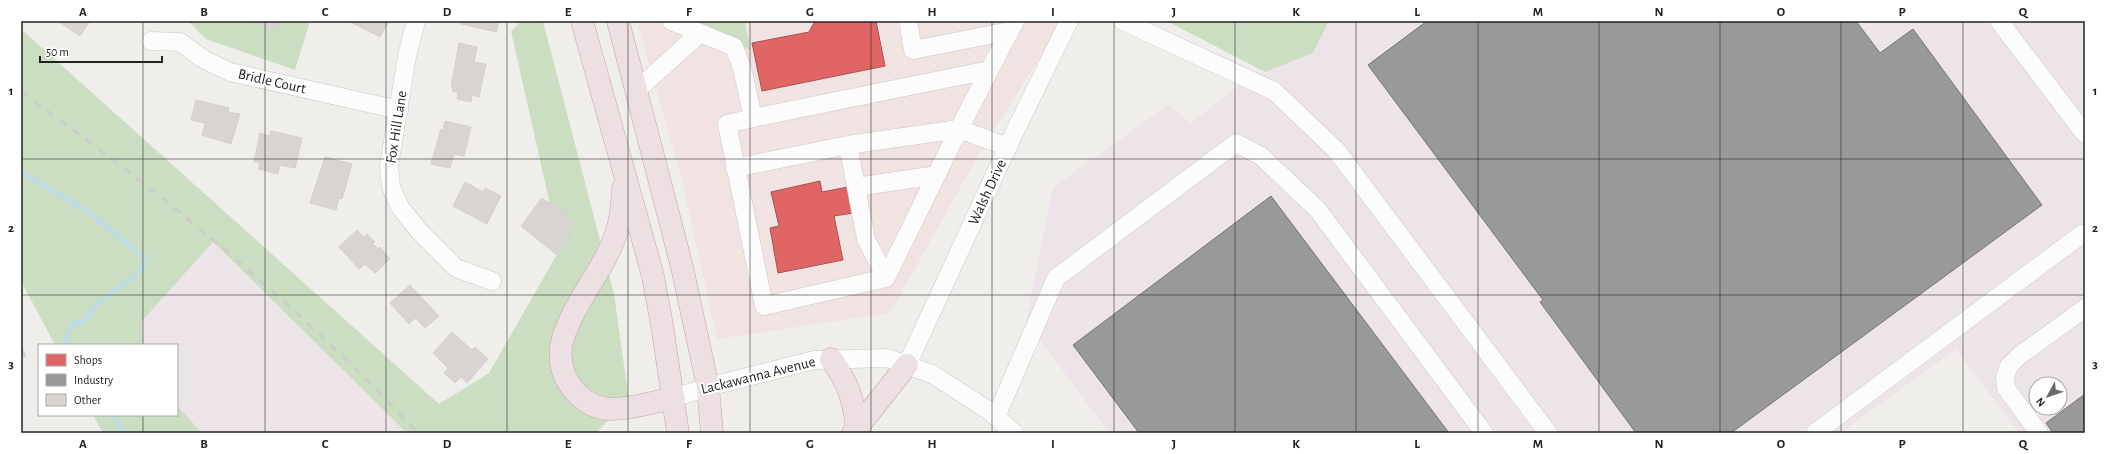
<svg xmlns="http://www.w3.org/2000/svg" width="2106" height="454" viewBox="0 0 2106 454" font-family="'Alegreya Sans',sans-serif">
<rect width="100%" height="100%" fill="#f0eeeb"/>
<path fill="#f1e3e1" d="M 637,21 L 1063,21 L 978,156 L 890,313 L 717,339 L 682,181 Z"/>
<path fill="#ede4e9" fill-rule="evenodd" d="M 1329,21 L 2085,21 L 2085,433 L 2019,433 L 1956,349 L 1840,433 L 1109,433 L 1026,321 L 1053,187 L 1168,105 L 1191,123 L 1247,79 L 1313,53 ZM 2036,384 L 2060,384 L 2060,408 L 2036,408 Z
M 212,242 L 407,433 L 202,433 L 177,405 L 177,345 L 143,345 L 142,321 Z"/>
<path fill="#cbdec1" d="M 188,21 L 310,21 L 295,70 L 206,39 Z
M 521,21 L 543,21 L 614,294 L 630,408 L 621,407 L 596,433 L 407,433 L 213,242 L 142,321 L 143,345 L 55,345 L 21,281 L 21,29 L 439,404 L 489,373 L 560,249 L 511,31 Z
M 690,21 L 745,21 L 750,50 Z
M 1167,21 L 1329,21 L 1313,53 L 1265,72 Z
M 177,405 L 202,433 L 103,433 L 93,415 L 177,415 Z"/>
<path fill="#e06666" stroke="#a75252" d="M 815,21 L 876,21 L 885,66 L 762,91 L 752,43 L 809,32 Z
M 820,181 L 822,192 L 848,187 L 853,213 L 834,216 L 843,260 L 778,273 L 770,228 L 779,226 L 771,192 Z"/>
<path fill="#999" stroke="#757575" d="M 1427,21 L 1856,21 L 1880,53 L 1913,29 L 2042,205 L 1731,433 L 1636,433 L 1540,302 L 1543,300 L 1368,65 Z
M 1271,196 L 1449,433 L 1139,433 L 1073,345 Z
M 2085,394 L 2085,433 L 2053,433 L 2046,423 Z"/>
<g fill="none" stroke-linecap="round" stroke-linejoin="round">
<path stroke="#bfdbe3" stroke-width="5" d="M 21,172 L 89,212 L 146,259 L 140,271 L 98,303 L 83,322 L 72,323 L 66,338 L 69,345
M 112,415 L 125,433"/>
</g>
<path fill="#d7d4d2" stroke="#d3d0cc" d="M 58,21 L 90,21 L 80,36 Z
M 245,21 L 279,21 L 277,29 Z
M 348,21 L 389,21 L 380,37 Z
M 462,21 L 499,21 L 496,32 L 461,24 Z
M 459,43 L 477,47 L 474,62 L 486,64 L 479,97 L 472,95 L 471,102 L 457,99 L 458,93 L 452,91 L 453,87 L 451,87 Z
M 196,100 L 229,108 L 228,112 L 240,114 L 231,144 L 202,135 L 205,123 L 191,120 Z
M 445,121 L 471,127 L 464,156 L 454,154 L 450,168 L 431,164 L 441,129 L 443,130 Z
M 271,131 L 302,138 L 295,168 L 280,165 L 278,174 L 258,169 L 260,163 L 254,161 L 260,133 L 270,136 Z
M 325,157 L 352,164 L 342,199 L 339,198 L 336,210 L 310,203 Z
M 465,182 L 483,192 L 485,188 L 501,196 L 487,224 L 453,206 Z
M 542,198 L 549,203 L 551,201 L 568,213 L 566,216 L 576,223 L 568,235 L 571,237 L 557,255 L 521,226 Z
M 357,230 L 364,237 L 367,234 L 375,242 L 373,244 L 378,249 L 380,247 L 390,259 L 375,273 L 365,264 L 359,269 L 339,247 Z
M 410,285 L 439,316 L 425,328 L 415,318 L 409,324 L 390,303 Z
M 452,332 L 472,350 L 475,347 L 488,359 L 467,383 L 461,377 L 455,383 L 444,373 L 448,368 L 433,353 Z
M 21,346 L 26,356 L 21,358 Z"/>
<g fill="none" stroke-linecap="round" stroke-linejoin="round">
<g stroke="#c9c8c7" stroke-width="19">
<path id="minor" d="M 416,21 L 407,56 L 389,166 L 391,187 L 400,207 L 419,231 L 456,268 L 492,281
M 671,21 L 734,47 L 742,68 L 753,118 L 727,124 L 764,306 L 886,278 L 959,129 L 1008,147
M 908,21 L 913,50 L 1010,31
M 1123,21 L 1274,91 L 1336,150 L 1548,433
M 1999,21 L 2085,134
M 151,41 L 180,42 L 203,59 L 230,72 L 399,110
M 637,90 L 700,33
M 753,118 L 989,70
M 848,145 L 866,239 L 886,278
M 735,168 L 848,145 L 959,129 L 1015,21
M 856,187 L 937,175
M 907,365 L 1015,131 L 1069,21
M 674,398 L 708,387 L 814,360 L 887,358 L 932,374 L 991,412 L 1014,433
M 996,417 L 1056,278 L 1236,143 L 1261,156 L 1318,210 L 1484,433
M 1815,433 L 2082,234
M 2039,433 L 2006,388 L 2005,377 L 2009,366 L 2019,356 L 2085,308"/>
</g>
<g stroke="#c5a2ac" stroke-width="23">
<path id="highway" d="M 582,21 L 653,276 L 662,325 L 678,433
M 618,21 L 682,267 L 708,387 L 712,433
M 623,188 C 622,205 621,223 614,239 C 603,270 580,295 568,325 C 563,336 559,348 561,360 C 563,384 585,409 611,409 C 631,409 653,402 674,398
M 831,359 C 849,384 853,398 857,428
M 853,433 L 907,365"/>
</g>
<use href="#minor" stroke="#fdfcfc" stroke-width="18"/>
<use href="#highway" stroke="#ece0e2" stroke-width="22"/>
<path stroke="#ccc" stroke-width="3" stroke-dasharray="8 8" stroke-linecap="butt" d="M 21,92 C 163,193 298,305 418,433"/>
</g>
<path fill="none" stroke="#222" stroke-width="1" stroke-opacity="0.55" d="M 143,21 L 143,345M 265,21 L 265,433M 386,21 L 386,433M 507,21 L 507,433M 628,21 L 628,433M 750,21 L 750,433M 871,21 L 871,433M 992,21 L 992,433M 1114,21 L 1114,433M 1235,21 L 1235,433M 1356,21 L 1356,433M 1478,21 L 1478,433M 1599,21 L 1599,433M 1720,21 L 1720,433M 1841,21 L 1841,433M 1963,21 L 1963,433M 21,159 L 2085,159M 21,295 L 2085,295M 143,415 L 143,433"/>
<g text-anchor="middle" stroke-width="4" stroke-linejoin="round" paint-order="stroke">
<g font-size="15" fill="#222" stroke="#fff">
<text transform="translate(272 81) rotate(13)" y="5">Bridle Court</text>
<text transform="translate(396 127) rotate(-81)" y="5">Fox Hill Lane</text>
<text transform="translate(987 192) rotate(-65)" y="5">Walsh Drive</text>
<text transform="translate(758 375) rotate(-14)" y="5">Lackawanna Avenue</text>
</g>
</g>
<rect width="2106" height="454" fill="none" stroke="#ffffff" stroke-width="44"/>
<rect x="38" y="344" width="140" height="72" fill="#ffffff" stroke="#a7a7a7"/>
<rect x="46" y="354" width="20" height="12" fill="#e06666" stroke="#a7a7a7"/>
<text x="74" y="364" font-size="12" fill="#222222">Shops</text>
<rect x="46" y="374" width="20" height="12" fill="#999999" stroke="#a7a7a7"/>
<text x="74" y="384" font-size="12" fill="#222222">Industry</text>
<rect x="46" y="394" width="20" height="12" fill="#d7d4d2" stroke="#a7a7a7"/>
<text x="74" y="404" font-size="12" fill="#222222">Other</text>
<g transform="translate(2048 396) rotate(230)"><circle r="19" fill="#ffffff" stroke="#a7a7a7"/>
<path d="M0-3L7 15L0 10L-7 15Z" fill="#6a6968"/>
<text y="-6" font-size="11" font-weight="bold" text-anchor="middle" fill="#222222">N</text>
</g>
<path d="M40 56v6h122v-6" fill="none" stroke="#222222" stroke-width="2"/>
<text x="46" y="56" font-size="12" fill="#222222" stroke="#ffffff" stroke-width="3" paint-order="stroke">50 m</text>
<rect x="22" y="22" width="2062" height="410" fill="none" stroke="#222" stroke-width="1.5"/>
<g font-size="13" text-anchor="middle" font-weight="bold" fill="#222">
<text x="83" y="16">A</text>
<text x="204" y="16">B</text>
<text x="325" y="16">C</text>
<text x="447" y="16">D</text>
<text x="568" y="16">E</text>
<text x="689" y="16">F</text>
<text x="810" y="16">G</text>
<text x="932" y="16">H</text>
<text x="1053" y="16">I</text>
<text x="1174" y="16">J</text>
<text x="1296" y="16">K</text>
<text x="1417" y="16">L</text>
<text x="1538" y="16">M</text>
<text x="1659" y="16">N</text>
<text x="1781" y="16">O</text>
<text x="1902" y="16">P</text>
<text x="2023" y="16">Q</text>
<text x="11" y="95">1</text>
<text x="2095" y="95">1</text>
<text x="11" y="232">2</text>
<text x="2095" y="232">2</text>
<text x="11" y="368">3</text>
<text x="2095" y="368">3</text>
<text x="83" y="448">A</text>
<text x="204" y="448">B</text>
<text x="325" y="448">C</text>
<text x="447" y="448">D</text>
<text x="568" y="448">E</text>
<text x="689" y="448">F</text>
<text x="810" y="448">G</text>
<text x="932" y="448">H</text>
<text x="1053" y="448">I</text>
<text x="1174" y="448">J</text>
<text x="1296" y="448">K</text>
<text x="1417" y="448">L</text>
<text x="1538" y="448">M</text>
<text x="1659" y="448">N</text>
<text x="1781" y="448">O</text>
<text x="1902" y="448">P</text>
<text x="2023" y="448">Q</text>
</g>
</svg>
